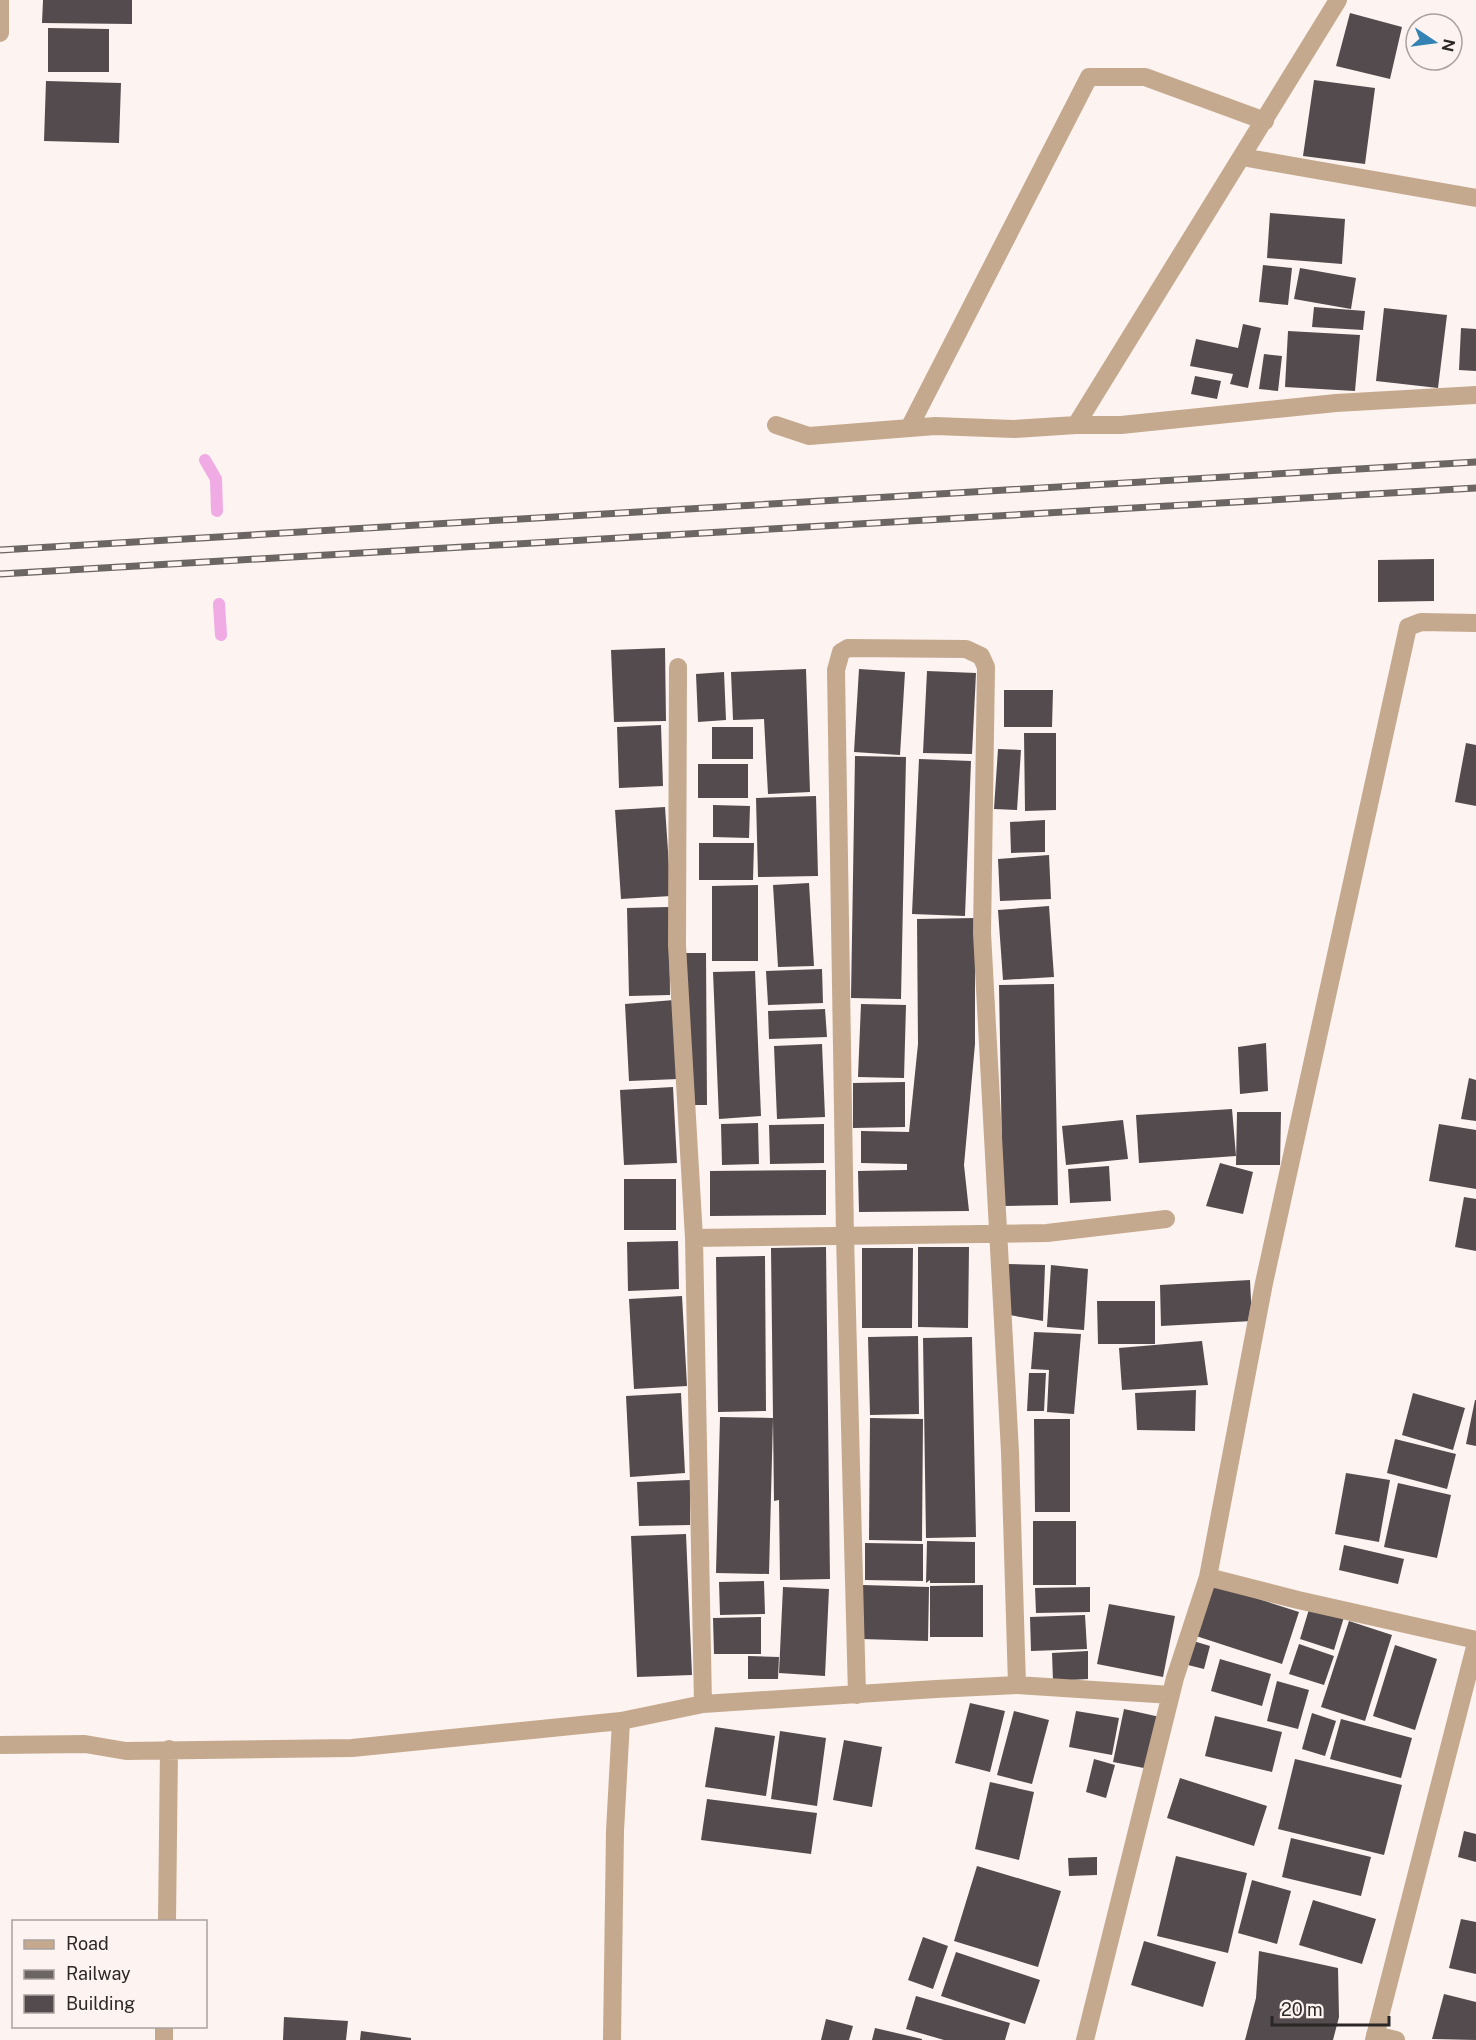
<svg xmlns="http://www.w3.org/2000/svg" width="1476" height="2040" viewBox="0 0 1476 2040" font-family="'Public Sans',sans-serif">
<rect width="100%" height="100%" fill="#fdf3f0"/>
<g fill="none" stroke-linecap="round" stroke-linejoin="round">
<path stroke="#f0aae4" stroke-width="12" d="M 205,460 L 216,479 L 217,511
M 219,604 L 221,635"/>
</g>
<path fill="#534b4d" d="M 43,0 L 132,0 L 132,24 L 42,23 Z
M 1350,13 L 1402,27 L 1390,79 L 1336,66 Z
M 48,28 L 109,29 L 109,72 L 48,72 Z
M 1314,80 L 1375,88 L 1365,164 L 1303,156 Z
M 46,81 L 121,83 L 119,143 L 44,141 Z
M 1270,213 L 1345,219 L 1342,264 L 1267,258 Z
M 1263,265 L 1292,268 L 1288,305 L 1259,302 Z
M 1300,268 L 1356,278 L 1351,309 L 1294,299 Z
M 1314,307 L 1365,311 L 1363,330 L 1312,327 Z
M 1384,308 L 1447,315 L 1438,388 L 1376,381 Z
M 1243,324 L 1261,328 L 1248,388 L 1230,384 L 1233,374 L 1190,366 L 1196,339 L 1238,348 Z
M 1461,328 L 1476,329 L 1476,371 L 1459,370 Z
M 1288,331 L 1360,335 L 1355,391 L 1285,387 Z
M 1264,354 L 1282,356 L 1278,391 L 1259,389 Z
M 1195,376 L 1221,381 L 1217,399 L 1191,394 Z
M 1434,559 L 1434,601 L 1378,602 L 1378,560 Z
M 665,648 L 666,721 L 614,722 L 611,650 Z
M 806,669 L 810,792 L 768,794 L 764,719 L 733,720 L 731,672 Z
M 859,669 L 905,672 L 900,755 L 854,752 Z
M 927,671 L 976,673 L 972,754 L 923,753 Z
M 724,672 L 726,720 L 698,722 L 696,674 Z
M 1004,690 L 1053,690 L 1052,727 L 1004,727 Z
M 661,725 L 663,786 L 619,788 L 617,727 Z
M 712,727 L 753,727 L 753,759 L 712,759 Z
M 1024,733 L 1056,733 L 1056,810 L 1025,811 Z
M 1466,743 L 1476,745 L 1476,806 L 1455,802 Z
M 998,749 L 1021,750 L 1017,810 L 994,809 Z
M 855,756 L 906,757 L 901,999 L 851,998 Z
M 919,759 L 971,761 L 965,916 L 912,914 Z
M 698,764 L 748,764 L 748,798 L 698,798 Z
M 816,796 L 818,876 L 758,877 L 756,798 Z
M 713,805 L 750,806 L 749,838 L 713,837 Z
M 665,807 L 671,896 L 621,899 L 615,810 Z
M 1045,820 L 1045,852 L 1011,853 L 1010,822 Z
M 699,843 L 754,843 L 753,880 L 699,880 Z
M 1049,855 L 1051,899 L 1000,901 L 998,859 Z
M 809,883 L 814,966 L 778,967 L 773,885 Z
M 758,885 L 758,961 L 712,961 L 712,886 Z
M 1049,906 L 1054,977 L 1003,980 L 998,910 Z
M 669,907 L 670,995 L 629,996 L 627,908 Z
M 975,918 L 975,1044 L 964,1165 L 969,1211 L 859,1212 L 858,1171 L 907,1170 L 907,1164 L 861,1163 L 861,1131 L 909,1132 L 918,1044 L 917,919 Z
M 685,953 L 706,953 L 707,1105 L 688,1105 Z
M 822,969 L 823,1003 L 768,1005 L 766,971 Z
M 755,971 L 761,1116 L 719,1119 L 713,972 Z
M 1054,984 L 1058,1205 L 1003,1206 L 999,985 Z
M 674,1000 L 678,1079 L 629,1081 L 625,1004 Z
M 861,1004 L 906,1005 L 904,1078 L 858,1077 Z
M 825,1009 L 827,1037 L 769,1039 L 768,1011 Z
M 1266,1043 L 1268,1091 L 1240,1094 L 1238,1047 Z
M 822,1044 L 825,1117 L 777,1119 L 774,1046 Z
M 1469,1078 L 1476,1080 L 1476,1121 L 1461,1119 Z
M 905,1082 L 905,1127 L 853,1128 L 853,1083 Z
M 673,1087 L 677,1163 L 624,1165 L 620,1090 Z
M 1232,1109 L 1236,1156 L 1139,1163 L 1136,1115 Z
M 1237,1112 L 1281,1112 L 1280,1165 L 1236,1165 Z
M 1123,1120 L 1128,1159 L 1066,1165 L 1062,1126 Z
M 758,1123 L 759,1164 L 722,1165 L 721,1124 Z
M 824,1124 L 824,1163 L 770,1164 L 769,1125 Z
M 1439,1124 L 1476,1130 L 1476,1189 L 1429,1181 Z
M 1220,1163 L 1253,1172 L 1243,1214 L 1206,1206 Z
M 1109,1166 L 1111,1201 L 1070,1203 L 1068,1169 Z
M 826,1170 L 826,1215 L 710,1216 L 710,1171 Z
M 624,1179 L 676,1179 L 676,1230 L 624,1230 Z
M 1464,1197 L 1476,1199 L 1476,1251 L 1455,1247 Z
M 678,1241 L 679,1289 L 628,1291 L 627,1242 Z
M 826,1247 L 830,1579 L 780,1580 L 779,1500 L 774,1501 L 771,1248 Z
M 918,1247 L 969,1247 L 968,1328 L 918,1327 Z
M 862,1248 L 913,1248 L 912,1328 L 862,1328 Z
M 765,1256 L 766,1411 L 718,1412 L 716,1257 Z
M 1007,1264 L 1045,1265 L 1043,1321 L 1004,1314 Z
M 1051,1265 L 1088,1269 L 1084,1330 L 1047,1327 Z
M 1250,1280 L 1252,1321 L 1161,1326 L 1160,1285 Z
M 682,1296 L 687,1386 L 634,1389 L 629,1299 Z
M 1097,1301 L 1155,1301 L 1155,1344 L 1098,1344 Z
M 1034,1332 L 1081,1334 L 1074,1414 L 1047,1412 L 1049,1370 L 1031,1369 Z
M 918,1336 L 919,1414 L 870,1415 L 868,1337 Z
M 972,1337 L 976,1537 L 926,1538 L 923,1338 Z
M 1202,1341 L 1208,1385 L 1122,1390 L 1119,1348 Z
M 1029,1373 L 1046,1373 L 1044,1411 L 1027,1411 Z
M 1196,1390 L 1195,1431 L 1137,1430 L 1135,1393 Z
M 681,1393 L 685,1473 L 630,1477 L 626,1396 Z
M 1413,1393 L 1465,1408 L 1453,1450 L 1402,1435 Z
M 1475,1400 L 1476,1400 L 1476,1446 L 1466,1444 Z
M 720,1417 L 773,1418 L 769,1574 L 716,1573 Z
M 870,1418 L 923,1419 L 922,1541 L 869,1540 Z
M 1034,1419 L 1070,1419 L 1070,1512 L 1035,1512 Z
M 1395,1439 L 1456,1454 L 1447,1489 L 1387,1473 Z
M 1346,1473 L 1390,1480 L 1379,1542 L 1335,1534 Z
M 690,1480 L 690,1525 L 639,1526 L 637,1482 Z
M 1398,1483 L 1451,1495 L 1437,1558 L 1384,1547 Z
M 1033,1521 L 1076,1521 L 1076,1585 L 1033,1585 Z
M 686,1534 L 692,1675 L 637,1677 L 631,1536 Z
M 927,1541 L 975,1542 L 975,1583 L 930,1583 L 930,1580 L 926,1583 Z
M 865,1543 L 923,1544 L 923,1581 L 865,1580 Z
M 1344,1545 L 1404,1559 L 1398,1584 L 1339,1570 Z
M 764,1581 L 765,1614 L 720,1615 L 719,1582 Z
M 1209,1583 L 1299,1612 L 1282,1664 L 1193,1635 Z
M 863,1585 L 929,1587 L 928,1641 L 862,1639 Z
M 983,1585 L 983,1637 L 930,1637 L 930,1586 Z
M 783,1587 L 829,1589 L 825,1676 L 779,1673 Z
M 1090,1587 L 1090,1612 L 1036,1613 L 1035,1588 Z
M 1109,1604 L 1175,1616 L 1163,1677 L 1097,1664 Z
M 1310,1606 L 1344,1617 L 1334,1650 L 1300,1639 Z
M 1085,1615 L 1087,1649 L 1031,1651 L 1030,1617 Z
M 761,1617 L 761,1654 L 714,1654 L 713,1618 Z
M 1349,1621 L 1392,1635 L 1365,1721 L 1321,1707 Z
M 1190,1640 L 1210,1646 L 1204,1669 L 1184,1664 Z
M 1299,1644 L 1334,1656 L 1324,1685 L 1289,1674 Z
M 1395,1645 L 1437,1659 L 1415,1730 L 1373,1716 Z
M 1088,1651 L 1088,1679 L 1053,1681 L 1052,1653 Z
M 748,1656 L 779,1657 L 778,1679 L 748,1679 Z
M 1220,1659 L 1271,1674 L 1262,1706 L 1211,1691 Z
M 1277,1681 L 1309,1690 L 1298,1729 L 1267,1721 Z
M 970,1703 L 1005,1711 L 990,1772 L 955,1763 Z
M 1124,1709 L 1160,1717 L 1149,1769 L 1113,1762 Z
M 1014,1711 L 1049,1720 L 1032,1784 L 997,1775 Z
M 1076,1711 L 1119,1718 L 1112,1755 L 1069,1747 Z
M 1312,1713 L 1336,1721 L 1325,1756 L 1302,1749 Z
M 1215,1716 L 1282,1732 L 1272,1772 L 1205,1756 Z
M 1341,1719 L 1412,1738 L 1401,1778 L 1330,1759 Z
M 715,1727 L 775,1736 L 766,1796 L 705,1787 Z
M 780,1731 L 826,1738 L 817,1806 L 771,1799 Z
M 844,1740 L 882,1747 L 872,1807 L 833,1800 Z
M 1094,1759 L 1115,1765 L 1106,1798 L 1086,1792 Z
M 1295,1759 L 1402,1785 L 1384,1855 L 1278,1829 Z
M 1180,1778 L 1267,1806 L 1254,1846 L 1167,1818 Z
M 990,1782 L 1034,1792 L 1019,1860 L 975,1849 Z
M 707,1799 L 817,1813 L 811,1854 L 701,1840 Z
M 1464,1831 L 1476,1834 L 1476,1862 L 1458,1857 Z
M 1291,1838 L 1371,1857 L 1361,1896 L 1282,1877 Z
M 1176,1856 L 1247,1873 L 1228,1953 L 1157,1936 Z
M 1097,1857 L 1097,1875 L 1069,1876 L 1068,1858 Z
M 977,1866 L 1061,1891 L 1038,1967 L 954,1941 Z
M 1252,1880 L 1291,1891 L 1277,1944 L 1238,1933 Z
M 1313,1900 L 1376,1919 L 1362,1964 L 1299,1945 Z
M 1461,1919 L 1476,1922 L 1476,1974 L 1449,1968 Z
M 923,1937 L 948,1946 L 933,1989 L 908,1980 Z
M 1144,1941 L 1216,1962 L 1203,2007 L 1131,1985 Z
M 1259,1951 L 1338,1968 L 1339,2017 L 1333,2040 L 1245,2040 L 1256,1998 Z
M 956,1952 L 1040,1980 L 1025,2024 L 941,1996 Z
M 1444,1994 L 1476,2002 L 1476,2040 L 1432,2039 Z
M 916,1996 L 1010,2023 L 1005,2040 L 944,2040 L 906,2029 Z
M 284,2017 L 348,2021 L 346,2040 L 283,2040 Z
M 826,2019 L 853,2026 L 849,2040 L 821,2040 Z
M 875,2028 L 922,2039 L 922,2040 L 872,2040 Z
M 361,2031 L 411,2038 L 411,2040 L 360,2040 Z"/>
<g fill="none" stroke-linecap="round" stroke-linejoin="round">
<path stroke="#c5a98e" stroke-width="18" d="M 1338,0 L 1076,425 L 1121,425 L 1336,403 L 1476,395
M 0,33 L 0,0
M 1242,157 L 1476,198
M 776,425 L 809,436 L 935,426 L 1014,429 L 1076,425
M 909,428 L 1089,77 L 1145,77 L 1265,121
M 678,667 L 677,945 L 694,1238 L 703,1704
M 694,1238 L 1047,1233 L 1166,1219
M 1208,1577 L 1264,1283 L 1408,627 L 1421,622 L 1476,623
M 857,1695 L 845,1236 L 836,670 L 841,652 L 848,648 L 966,649 L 981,656 L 986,667 L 982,933 L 1010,1452 L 1017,1685
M 0,1745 L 85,1744 L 126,1751 L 352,1748 L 621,1721 L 703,1704 L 936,1689 L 1017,1685 L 1171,1695
M 167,1922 L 169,1749
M 1375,2035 L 1396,2040
M 164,2040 L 164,2026
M 612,2040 L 615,1831 L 621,1721
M 1085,2040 L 1175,1678 L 1208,1577 L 1298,1600 L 1476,1640
M 1374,2040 L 1476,1643"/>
<g stroke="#6b6664" stroke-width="7">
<path id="rail" d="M 0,550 L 1476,462
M 0,574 L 1476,488"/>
</g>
<use href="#rail" stroke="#fdf3f0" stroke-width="4.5" stroke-dasharray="14" stroke-linecap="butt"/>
</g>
<rect x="12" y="1920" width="195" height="108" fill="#fdf3f0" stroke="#a9a2a0" stroke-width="1.5"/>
<rect x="24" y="1940" width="30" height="9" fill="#c5a98e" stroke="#a9a2a0" stroke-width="1.5"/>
<text x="66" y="1950" font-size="18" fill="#2b2827">Road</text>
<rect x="24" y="1970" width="30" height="9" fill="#6b6664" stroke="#a9a2a0" stroke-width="1.5"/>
<text x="66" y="1980" font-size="18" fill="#2b2827">Railway</text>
<rect x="24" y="1995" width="30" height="18" fill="#534b4d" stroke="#a9a2a0" stroke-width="1.5"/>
<text x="66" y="2010" font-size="18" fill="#2b2827">Building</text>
<g transform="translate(1434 42) rotate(103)"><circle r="28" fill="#fdf3f0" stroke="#a9a2a0" stroke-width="1.5"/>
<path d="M0-4.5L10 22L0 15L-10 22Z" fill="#3383b5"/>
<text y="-9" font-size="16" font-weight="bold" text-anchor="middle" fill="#2b2827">N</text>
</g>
<path d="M1272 2016v9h117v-9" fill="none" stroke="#2b2827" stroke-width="3"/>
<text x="1281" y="2016" font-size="18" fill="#2b2827" stroke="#fdf3f0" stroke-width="4.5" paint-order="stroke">20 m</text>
</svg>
